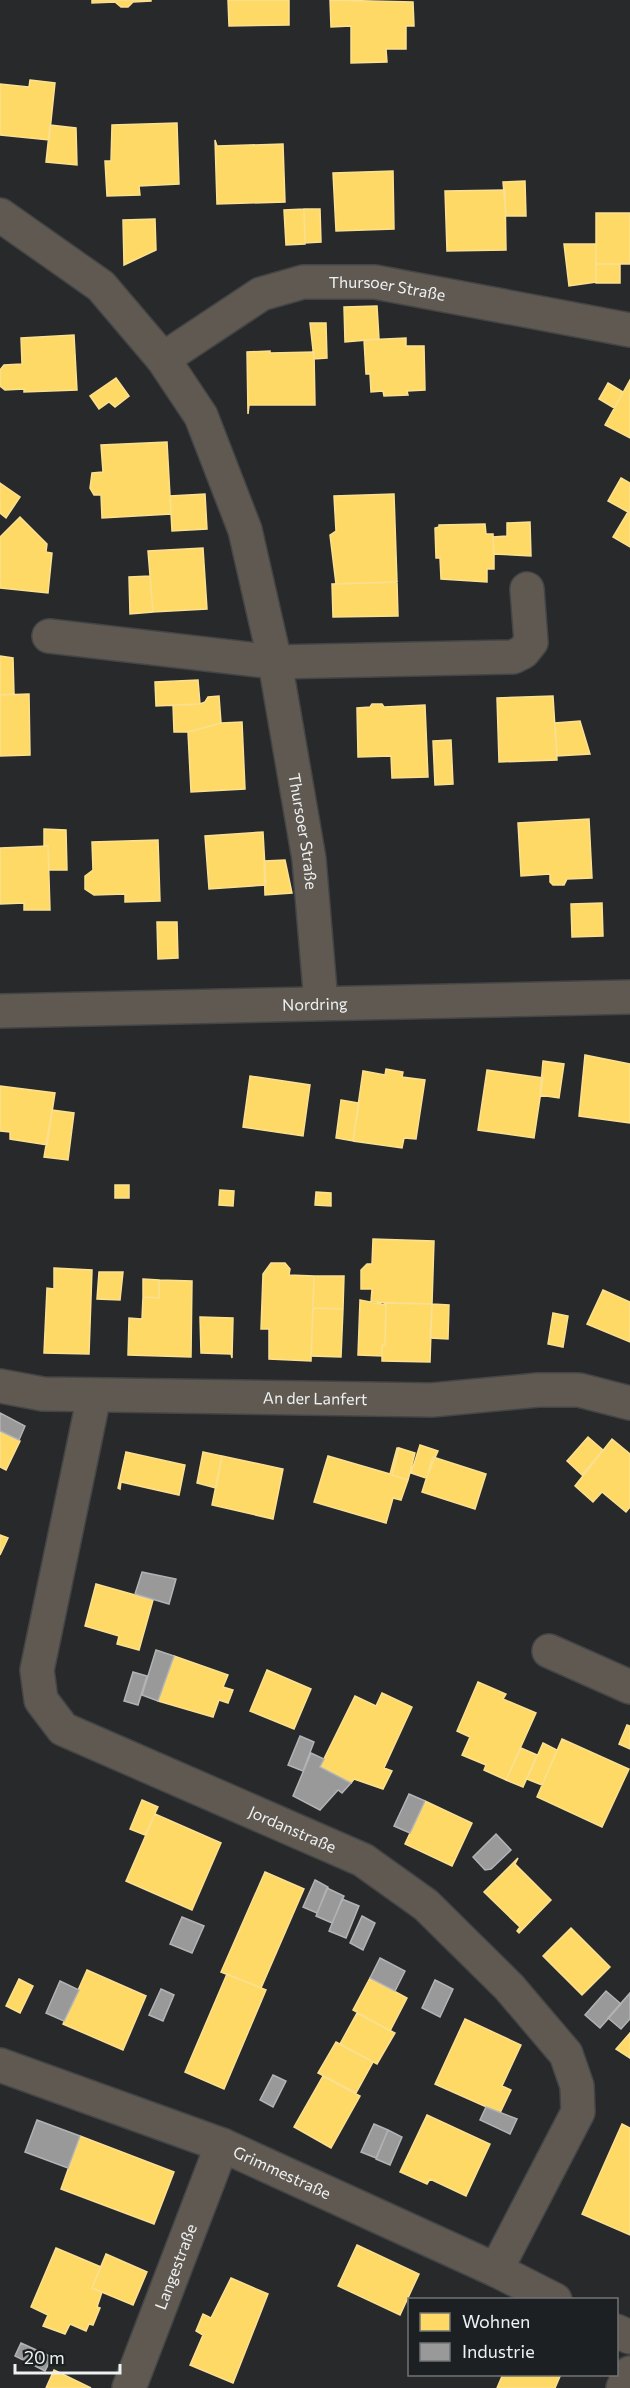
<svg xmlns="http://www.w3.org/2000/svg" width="630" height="2388" viewBox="0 0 630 2388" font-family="Commissioner,sans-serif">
<rect width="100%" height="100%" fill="#27292b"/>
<path fill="#ffd966" stroke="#fae090" stroke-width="1.5" d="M 92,0 L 151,0 L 151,1 L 133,2 L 128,7 L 121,7 L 115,2 L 92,3 Z
M 228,0 L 289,0 L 289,25 L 229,26 Z
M 330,0 L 413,2 L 414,26 L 406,26 L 406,49 L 386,49 L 387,62 L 351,63 L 351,26 L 331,27 Z
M 30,80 L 55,83 L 49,140 L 0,135 L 0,84 L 29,87 Z
M 177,123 L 179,184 L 139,186 L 140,195 L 107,196 L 105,161 L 111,161 L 112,125 Z
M 50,125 L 76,128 L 77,165 L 46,162 Z
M 215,140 L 217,146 L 283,144 L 285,202 L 217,204 Z
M 393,171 L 394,229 L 336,231 L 333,173 Z
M 525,181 L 526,216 L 506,216 L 503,182 Z
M 505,190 L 506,250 L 447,251 L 445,191 Z
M 304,209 L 320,209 L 321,242 L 305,243 Z
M 304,209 L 305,244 L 286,245 L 284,210 Z
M 596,213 L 630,213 L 630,264 L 596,264 Z
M 155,219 L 156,250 L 124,265 L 123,220 Z
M 564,244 L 596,244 L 596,282 L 569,286 Z
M 596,264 L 620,264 L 620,283 L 596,283 Z
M 377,306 L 379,339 L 345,342 L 344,307 Z
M 310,323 L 326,323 L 327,358 L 314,359 Z
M 74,335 L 77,390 L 24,392 L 24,389 L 5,390 L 0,386 L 0,370 L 4,365 L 22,364 L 21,338 Z
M 406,338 L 406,346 L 424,346 L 425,390 L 407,391 L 408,395 L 384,396 L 383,391 L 371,392 L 370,374 L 366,374 L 364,340 Z
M 270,351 L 270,353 L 314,352 L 315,405 L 249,405 L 248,414 L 247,352 Z
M 116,378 L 129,396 L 115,407 L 109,402 L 99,409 L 90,396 Z
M 630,380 L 630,438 L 605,425 Z
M 608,383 L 623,392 L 614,408 L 599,399 Z
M 167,442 L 171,514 L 102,518 L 101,495 L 94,495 L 90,488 L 92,473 L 103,472 L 101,445 Z
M 621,478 L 630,483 L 630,547 L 613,537 L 628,512 L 608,501 Z
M 0,483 L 20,497 L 6,518 L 0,513 Z
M 205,494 L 207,529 L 172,531 L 170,496 Z
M 394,494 L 397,582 L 336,584 L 330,535 L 336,531 L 334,496 Z
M 20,517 L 47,544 L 46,552 L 52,553 L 48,593 L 0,588 L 0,537 Z
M 530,522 L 531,556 L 494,554 L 493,537 L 507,536 L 507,523 Z
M 485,524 L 486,534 L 493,534 L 494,554 L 494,569 L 487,569 L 487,582 L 441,579 L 440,558 L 436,558 L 435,528 L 439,527 L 439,525 Z
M 203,548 L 207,609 L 153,612 L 148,551 Z
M 150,576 L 153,612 L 130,614 L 129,577 Z
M 397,582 L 398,616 L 333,617 L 332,584 Z
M 0,656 L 13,658 L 14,694 L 0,695 Z
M 198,680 L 200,704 L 156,706 L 155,682 Z
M 29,694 L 30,755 L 0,756 L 0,695 Z
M 219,696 L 221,723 L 188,732 L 174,732 L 173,705 L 200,704 L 205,702 L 208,697 Z
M 553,696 L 557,760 L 499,762 L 497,698 Z
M 372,704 L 382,704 L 384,707 L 425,705 L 428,777 L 392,778 L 391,756 L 358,757 L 357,708 L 370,707 Z
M 580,721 L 590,754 L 557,756 L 555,723 Z
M 242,722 L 245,789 L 191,792 L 188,732 L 221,723 Z
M 451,740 L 453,784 L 435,785 L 433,741 Z
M 589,819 L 592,878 L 567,879 L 564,885 L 553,885 L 550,882 L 550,874 L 521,876 L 518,823 Z
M 44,829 L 66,830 L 67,870 L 49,870 L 48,846 L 44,846 Z
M 263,832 L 266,885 L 209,889 L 205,836 Z
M 158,840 L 160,901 L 125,902 L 125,894 L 94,895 L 85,889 L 85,876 L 93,870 L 92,842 Z
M 48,846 L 50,910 L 24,910 L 24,903 L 0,904 L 0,848 Z
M 285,860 L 292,893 L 265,895 L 264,861 Z
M 602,903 L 603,936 L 572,937 L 571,904 Z
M 157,922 L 177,922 L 178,958 L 158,959 Z
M 585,1055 L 630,1064 L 630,1123 L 579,1116 Z
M 543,1061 L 564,1064 L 559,1098 L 540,1095 Z
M 386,1069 L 403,1072 L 402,1077 L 425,1080 L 416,1139 L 404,1138 L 402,1148 L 353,1141 L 363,1071 L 385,1075 Z
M 487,1070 L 543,1078 L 534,1138 L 478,1130 Z
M 250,1076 L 310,1085 L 303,1136 L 243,1127 Z
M 0,1086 L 55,1093 L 47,1145 L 10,1139 L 10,1132 L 0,1131 Z
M 341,1100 L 359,1103 L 353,1141 L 336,1138 Z
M 52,1110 L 74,1113 L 68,1160 L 44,1157 Z
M 115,1185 L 129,1185 L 129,1198 L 115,1198 Z
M 220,1190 L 234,1191 L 233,1206 L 219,1205 Z
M 316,1192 L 331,1193 L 331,1206 L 315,1205 Z
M 373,1239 L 434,1241 L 432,1304 L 371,1302 L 372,1289 L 361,1289 L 361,1270 L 367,1264 L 372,1264 Z
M 271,1263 L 285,1263 L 290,1269 L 289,1275 L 314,1276 L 311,1361 L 269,1359 L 269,1329 L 261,1329 L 263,1274 Z
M 54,1268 L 92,1270 L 89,1354 L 44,1353 L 47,1288 L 54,1289 Z
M 99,1272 L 123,1272 L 120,1300 L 97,1299 Z
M 314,1276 L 344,1276 L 343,1309 L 313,1308 Z
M 143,1279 L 159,1280 L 159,1298 L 143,1297 Z
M 159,1280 L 192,1281 L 191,1357 L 128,1355 L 129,1318 L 142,1319 L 143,1297 L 159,1298 Z
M 603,1290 L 630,1302 L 630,1342 L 587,1324 Z
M 360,1300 L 386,1305 L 385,1345 L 382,1345 L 382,1356 L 358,1355 Z
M 384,1303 L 432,1304 L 430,1362 L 382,1361 L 382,1345 L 385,1345 L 386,1305 Z
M 432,1304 L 449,1305 L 448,1339 L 430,1338 Z
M 313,1308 L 343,1309 L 341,1357 L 311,1356 Z
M 553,1313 L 568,1316 L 563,1347 L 548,1344 Z
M 200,1317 L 233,1318 L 232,1358 L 231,1354 L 201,1353 Z
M 0,1431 L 20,1441 L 6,1470 L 0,1467 Z
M 588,1437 L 603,1450 L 582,1475 L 567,1461 Z
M 612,1439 L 630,1454 L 630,1507 L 626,1512 L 602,1492 L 593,1502 L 575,1486 Z
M 420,1445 L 438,1451 L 426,1478 L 411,1473 Z
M 397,1448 L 399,1448 L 392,1475 L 408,1480 L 401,1500 L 393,1498 L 386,1523 L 314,1502 L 328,1456 L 390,1474 Z
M 399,1448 L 415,1453 L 408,1480 L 392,1475 Z
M 126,1452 L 185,1465 L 179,1495 L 121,1482 L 120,1489 L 118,1488 Z
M 203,1452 L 222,1456 L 216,1488 L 197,1483 Z
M 222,1456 L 283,1469 L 273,1519 L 212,1505 Z
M 433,1457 L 486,1474 L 475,1509 L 422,1492 Z
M 0,1535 L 8,1538 L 0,1555 Z
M 96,1584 L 153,1600 L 139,1650 L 117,1644 L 119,1636 L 85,1626 Z
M 174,1656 L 228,1675 L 223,1687 L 233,1690 L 228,1703 L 219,1700 L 213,1717 L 158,1701 Z
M 267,1670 L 311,1689 L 294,1729 L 250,1711 Z
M 478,1682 L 506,1694 L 503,1699 L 536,1713 L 506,1780 L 484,1770 L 486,1765 L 462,1755 L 470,1737 L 457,1731 Z
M 382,1693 L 412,1707 L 384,1768 L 392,1771 L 383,1789 L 354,1779 L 351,1783 L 320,1767 L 355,1696 L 376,1706 Z
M 627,1725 L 630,1726 L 630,1749 L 619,1744 Z
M 562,1739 L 629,1769 L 602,1827 L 537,1797 Z
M 543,1743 L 557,1750 L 542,1785 L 527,1779 Z
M 521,1748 L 537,1755 L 523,1787 L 506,1780 Z
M 142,1800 L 158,1807 L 145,1835 L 130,1829 Z
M 425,1801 L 472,1823 L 452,1866 L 405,1844 Z
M 155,1814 L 221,1843 L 192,1910 L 126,1881 Z
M 518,1858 L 515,1864 L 551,1900 L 519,1933 L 517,1931 L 520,1927 L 484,1892 Z
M 265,1872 L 304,1889 L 261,1988 L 221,1972 Z
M 571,1928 L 610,1967 L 582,1995 L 543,1956 Z
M 87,1970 L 146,1996 L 123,2050 L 63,2024 Z
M 227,1974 L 266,1990 L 224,2089 L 185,2072 Z
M 370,1978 L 407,1998 L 390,2031 L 353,2010 Z
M 19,1979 L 33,1986 L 20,2013 L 6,2006 Z
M 357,2013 L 395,2033 L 377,2064 L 340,2044 Z
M 465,2019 L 521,2045 L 502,2086 L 511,2090 L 500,2113 L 435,2084 Z
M 630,2033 L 630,2058 L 616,2049 Z
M 336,2042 L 373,2062 L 356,2093 L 318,2073 Z
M 323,2076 L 360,2096 L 331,2148 L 294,2127 Z
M 427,2115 L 490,2144 L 466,2196 L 430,2179 L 427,2184 L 400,2172 Z
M 622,2124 L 630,2128 L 630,2235 L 582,2214 Z
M 80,2136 L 174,2172 L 154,2224 L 61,2189 Z
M 357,2245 L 419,2274 L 400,2315 L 338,2286 Z
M 56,2248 L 101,2267 L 92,2288 L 102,2292 L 97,2307 L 100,2308 L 93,2325 L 89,2324 L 86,2331 L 70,2324 L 65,2334 L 43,2326 L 48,2315 L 31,2307 Z
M 106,2254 L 147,2272 L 133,2305 L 92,2288 Z
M 231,2278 L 268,2294 L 233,2383 L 190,2365 L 203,2335 L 196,2331 L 203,2314 L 211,2318 Z
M 54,2370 L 91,2388 L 46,2388 Z
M 503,2374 L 561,2374 L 555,2388 L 497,2388 Z"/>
<path fill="#999" stroke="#b2b3b4" stroke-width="1.5" d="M 0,1413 L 25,1426 L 19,1440 L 0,1431 Z
M 142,1572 L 176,1579 L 169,1604 L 135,1594 Z
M 156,1650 L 174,1656 L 158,1701 L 142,1695 Z
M 133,1672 L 147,1676 L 138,1705 L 124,1701 Z
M 300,1736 L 314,1742 L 303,1771 L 288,1765 Z
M 311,1753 L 324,1759 L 320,1767 L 351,1783 L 342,1793 L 338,1790 L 320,1810 L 293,1796 Z
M 409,1794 L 425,1801 L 410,1833 L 394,1826 Z
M 496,1834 L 511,1850 L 491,1869 L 485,1870 L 473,1857 Z
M 315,1880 L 328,1887 L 317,1913 L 303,1907 Z
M 327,1888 L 344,1896 L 332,1923 L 316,1916 Z
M 342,1899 L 359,1906 L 346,1938 L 329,1931 Z
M 362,1916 L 375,1923 L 363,1950 L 350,1943 Z
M 182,1917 L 204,1926 L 192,1953 L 170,1944 Z
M 380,1958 L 405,1971 L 395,1991 L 370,1978 Z
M 435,1980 L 453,1989 L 440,2017 L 422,2008 Z
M 60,1981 L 79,1990 L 64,2021 L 46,2013 Z
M 161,1989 L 174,1995 L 163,2021 L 149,2015 Z
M 606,1991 L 621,2004 L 600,2028 L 585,2015 Z
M 630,1993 L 630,2019 L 621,2029 L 608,2018 Z
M 273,2075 L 286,2081 L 273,2107 L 260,2100 Z
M 486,2107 L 517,2119 L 510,2134 L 480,2120 Z
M 37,2120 L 80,2136 L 68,2168 L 25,2152 Z
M 374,2124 L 388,2130 L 376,2158 L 361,2152 Z
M 388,2130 L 402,2137 L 390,2165 L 376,2159 Z
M 21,2343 L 52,2357 L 45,2371 L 15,2356 Z"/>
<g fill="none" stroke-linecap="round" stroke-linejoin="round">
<g stroke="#444546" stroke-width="36">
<g id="minor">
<path id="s1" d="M 0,215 L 101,286 L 163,359 L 201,416 L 245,530 L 275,662 L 309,859 L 321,1003"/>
<path id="s2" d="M 163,359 L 261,294 L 303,282 L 375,282 L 630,330"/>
<path d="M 49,636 L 275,662 L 513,657 L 523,652 L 531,642 L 527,589"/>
<path id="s3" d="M 0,1011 L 630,997"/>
<path id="s4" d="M 0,1386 L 43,1394 L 432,1400 L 538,1390 L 579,1390 L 630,1403"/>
<path id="s5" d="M 94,1396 L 37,1670 L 41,1700 L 63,1729 L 363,1860 L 426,1905 L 509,1987 L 566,2054 L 577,2086 L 578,2112 L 496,2270"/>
<path d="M 549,1651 L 630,1687"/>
<path id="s6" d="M 0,2065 L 222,2145 L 496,2270 L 555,2300"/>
<path d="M 616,2331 L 630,2337"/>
<path id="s7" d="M 129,2388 L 222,2145"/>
<path d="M 623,2388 L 630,2373"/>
</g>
</g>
<use href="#minor" stroke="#605951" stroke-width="33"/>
</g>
<g text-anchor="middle" stroke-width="6" stroke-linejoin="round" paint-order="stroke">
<g font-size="16" fill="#eef1f2" stroke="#1c2022">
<text dy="6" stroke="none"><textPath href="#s2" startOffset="246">Thursoer Straße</textPath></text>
<text dy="6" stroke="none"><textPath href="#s1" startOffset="717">Thursoer Straße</textPath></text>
<text dy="6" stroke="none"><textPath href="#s3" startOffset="315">Nordring</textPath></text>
<text dy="6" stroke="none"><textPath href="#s4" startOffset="316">An der Lanfert</textPath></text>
<text dy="6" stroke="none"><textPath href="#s5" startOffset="597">Jordanstraße</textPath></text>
<text dy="6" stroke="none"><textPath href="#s6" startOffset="302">Grimmestraße</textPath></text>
<text dy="6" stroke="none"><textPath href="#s7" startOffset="130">Langestraße</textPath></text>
</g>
</g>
<rect x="408" y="2298" width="210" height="78" fill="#1c2022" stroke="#707475" stroke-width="1.5"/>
<rect x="420" y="2313" width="30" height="18" fill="#ffd966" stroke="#707475" stroke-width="1.5"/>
<text x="462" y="2328" font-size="18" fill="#eef1f2">Wohnen</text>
<rect x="420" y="2343" width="30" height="18" fill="#999999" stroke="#707475" stroke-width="1.5"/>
<text x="462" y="2358" font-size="18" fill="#eef1f2">Industrie</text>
<path d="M15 2364v9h105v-9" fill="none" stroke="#eef1f2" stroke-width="3"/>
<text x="24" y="2364" font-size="18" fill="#eef1f2" stroke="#1c2022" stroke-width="4.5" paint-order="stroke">20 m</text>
</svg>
